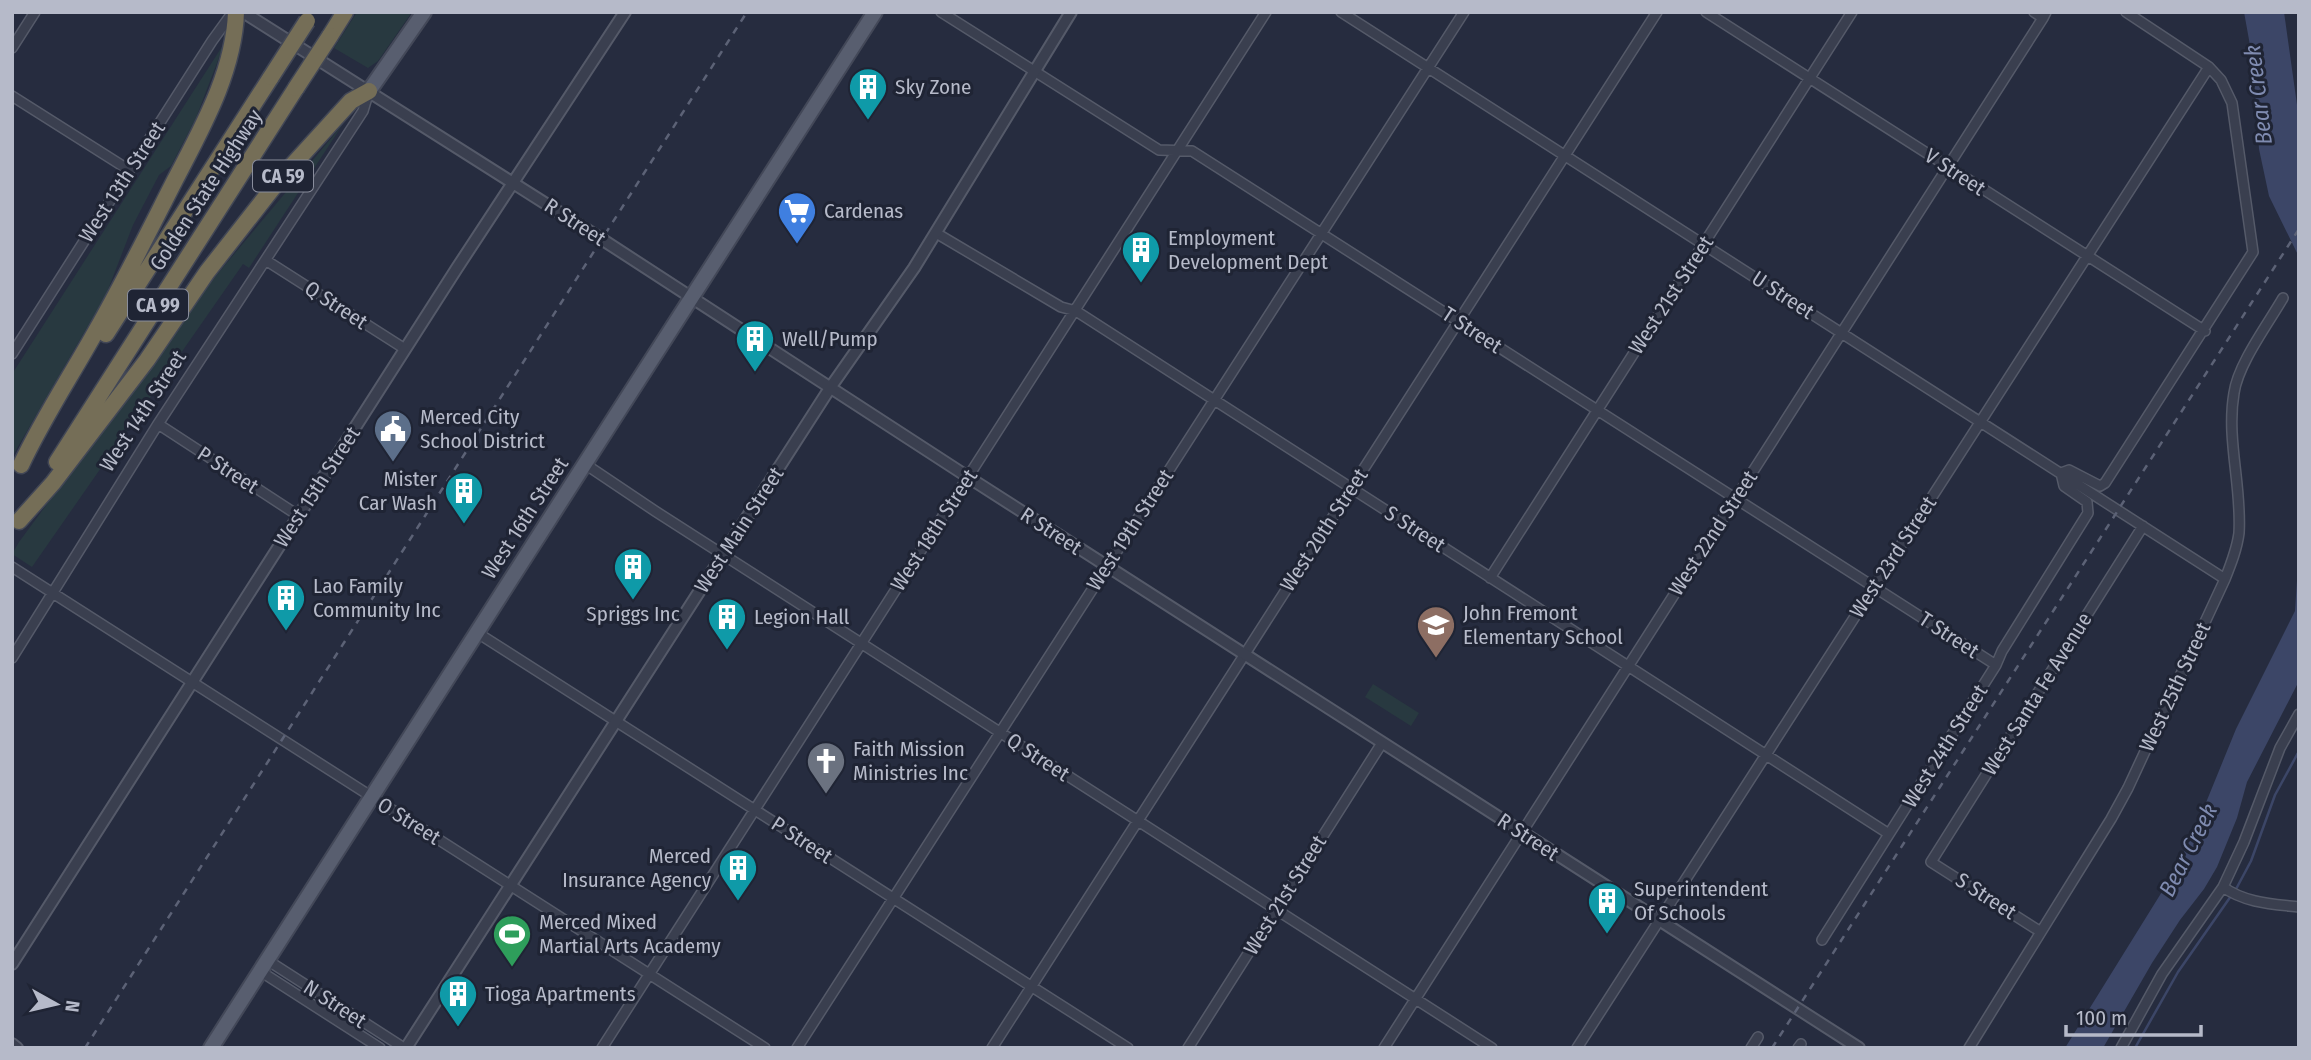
<svg xmlns="http://www.w3.org/2000/svg" width="2311" height="1060" viewBox="0 0 2311 1060" font-family="'Fira Sans Condensed',sans-serif">
<rect width="100%" height="100%" fill="#262c3f"/>
<path fill="#283940" d="M 357,12 L 412,12 L 378,61 L 368,68 L 334,48 Z
M 225,42 L 196,118 L 171,166 L 159,175 L 133,225 L 106,295 L 12,457 L 12,374 Z
M 343,124 L 249,268 L 243,264 L 32,567 L 12,554 L 19,542 L 209,284 Z
M 1373,684 L 1419,713 L 1411,726 L 1365,697 Z"/>
<path fill="#3c4667" d="M 2244,12 L 2284,12 L 2299,119 L 2299,257 L 2269,196 L 2259,149 L 2253,62 Z
M 2299,550 L 2299,681 L 2247,782 L 2237,818 L 2217,867 L 2204,889 L 2180,920 L 2152,963 L 2103,1048 L 2065,1048 L 2173,874 L 2194,832 L 2236,729 L 2295,611 Z"/>
<g fill="none" stroke-linecap="round" stroke-linejoin="round">
<path stroke="#3c4667" stroke-width="2.5" d="M 2235,891 L 2251,861 L 2275,795 L 2299,751
M 2135,1048 L 2178,972 L 2231,896"/>
<g stroke="#555a69" stroke-width="12">
<path id="minor" d="M 941,12 L 1159,150 L 1192,151 L 1996,665
M 1341,12 L 2225,579
M 1706,12 L 2205,331
M 2034,12 L 2043,18 L 2046,12
M 12,48 L 35,12
M 12,96 L 129,170
M 936,233 L 1061,307 L 1076,311 L 1889,834
M 267,261 L 405,349
M 12,354 L 212,41 L 233,12
M 158,424 L 299,516
M 585,464 L 655,511 L 1492,1048
M 12,567 L 765,1048
M 1490,578 L 1852,12
M 476,632 L 1128,1048
M 12,658 L 158,424 L 363,111 L 369,91
M 2223,887 C 2245,903 2273,904 2299,907
M 2041,932 L 1931,862 L 2143,526
M 1822,940 L 1996,665 L 2002,651 L 2088,513 L 2087,502 L 2064,486 L 2061,473 L 2069,470 L 2100,486 L 2105,483 L 2253,252 L 2232,103 L 2221,80 L 2209,67 L 2126,12
M 267,960 L 404,1048
M 260,971 L 380,1048
M 602,1048 L 1266,12
M 797,1048 L 1464,12
M 992,1048 L 1657,12
M 1188,1048 L 1382,743
M 1384,1048 L 2043,18
M 1577,1048 L 2209,67
M 1751,1048 L 1758,1037
M 1798,1048 L 1801,1044
M 1969,1048 L 2111,819 L 2128,788 L 2225,579 C 2231,564 2237,549 2239,533 C 2242,486 2226,439 2234,393 C 2238,364 2268,324 2283,298
M 2121,1048 L 2162,974 L 2223,887 L 2244,842 L 2280,748 L 2299,714"/>
</g>
<g stroke="#555a69" stroke-width="14">
<path id="tertiary" d="M 243,12 L 603,240 L 968,477 L 1859,1048
M 12,964 L 457,268 L 625,12
M 12,1044 L 17,1048
M 406,1048 L 830,388 L 914,268 L 1071,12"/>
</g>
<g stroke="#434858" stroke-width="18">
<path id="primary" d="M 369,91 L 424,12
M 211,1048 C 432,702 653,357 875,12"/>
</g>
<g stroke="#424756" stroke-width="19">
<path id="motorway" d="M 330,36 L 345,12
M 106,334 L 271,77
M 57,462 L 296,88
M 21,465 C 43,418 71,376 96,331 C 124,282 149,231 175,180 C 202,128 234,72 236,12
M 19,521 L 53,483 L 147,360 L 207,272 L 279,180 L 351,101 L 369,91"/>
</g>
<use href="#minor" stroke="#3a3f4f" stroke-width="9"/>
<use href="#tertiary" stroke="#3a3f4f" stroke-width="10"/>
<use href="#primary" stroke="#585e6f" stroke-width="14"/>
<use href="#motorway" stroke="#756e57" stroke-width="16"/>
<path stroke="#5c6276" stroke-width="2.5" stroke-dasharray="7 7" stroke-linecap="butt" d="M 85,1048 L 747,12
M 1772,1048 L 2299,229"/>
<g stroke="#424756" stroke-width="19" stroke-linecap="butt">
<path id="motorway-bridge" d="M 271,77 L 307,21
M 296,88 L 330,36"/>
</g>
<use href="#motorway-bridge" stroke="#756e57" stroke-width="16"/>
</g>
<defs>
<g id="building-pin" transform="scale(2.0125)"><path d="M0 17L-7.5 6A9.5 9.5 0 1 1 7.5 6Z" fill="#0f9aa8" stroke="#1f2434"/><path d="M-4-6H4V6H1V3H-1V6H-4ZM-2.5-4.3h1.7v1.8h-1.7ZM.8-4.3h1.7v1.8H.8ZM-2.5-1h1.7V.8h-1.7ZM.8-1h1.7V.8H.8Z" fill="#fff"/></g>
<g id="supermarket-pin" transform="scale(2.0125)"><path d="M0 17L-7.5 6A9.5 9.5 0 1 1 7.5 6Z" fill="#3f7fe0" stroke="#1f2434"/><path d="M-6-5.5h2.5l.6 2H6L4.5 2H-2.5L-4.4-4H-6ZM-1.5 3.2a1.3 1.3 0 1 0 .1 0ZM3 3.2a1.3 1.3 0 1 0 .1 0Z" fill="#fff"/></g>
<g id="civic-pin" transform="scale(2.0125)"><path d="M0 17L-7.5 6A9.5 9.5 0 1 1 7.5 6Z" fill="#5c6f8a" stroke="#1f2434"/><path d="M-.6-6.5H3V-4.5H.6V-3L4-1V1h2V6H-6V1h2V-1L-.6-3ZM-1.2 2.5V6h2.4V2.5Z" fill="#fff"/></g>
<g id="school-pin" transform="scale(2.0125)"><path d="M0 17L-7.5 6A9.5 9.5 0 1 1 7.5 6Z" fill="#8d6e63" stroke="#1f2434"/><path d="M0-5L7-2L0 1L-7-2ZM-4 1L0 2.5L4 1V4Q0 6-4 4Z" fill="#fff"/></g>
<g id="church-pin" transform="scale(2.0125)"><path d="M0 17L-7.5 6A9.5 9.5 0 1 1 7.5 6Z" fill="#6b7280" stroke="#1f2434"/><path d="M-1.2-6h2.4v3.5h3.3v2.4h-3.3V6h-2.4V-.1h-3.3v-2.4h3.3Z" fill="#fff"/></g>
<g id="stadium-pin" transform="scale(2.0125)"><path d="M0 17L-7.5 6A9.5 9.5 0 1 1 7.5 6Z" fill="#2e9e5b" stroke="#1f2434"/><path d="M0-5a6.5 5 0 1 0 0 10a6.5 5 0 1 0 0-10ZM-3.5-1.8h7v3.6h-7Z" fill="#fff"/></g>
</defs>
<g fill-rule="evenodd">
<use href="#building-pin" x="868" y="87"/>
<use href="#supermarket-pin" x="797" y="211"/>
<use href="#building-pin" x="1141" y="250"/>
<use href="#building-pin" x="755" y="339"/>
<use href="#civic-pin" x="393" y="429"/>
<use href="#building-pin" x="464" y="491"/>
<use href="#building-pin" x="633" y="567"/>
<use href="#building-pin" x="286" y="598"/>
<use href="#building-pin" x="727" y="617"/>
<use href="#school-pin" x="1436" y="625"/>
<use href="#church-pin" x="826" y="761"/>
<use href="#building-pin" x="738" y="868"/>
<use href="#building-pin" x="1607" y="901"/>
<use href="#stadium-pin" x="512" y="934"/>
<use href="#building-pin" x="458" y="994"/>
</g>
<g text-anchor="middle" stroke-width="6" stroke-linejoin="round" paint-order="stroke">
<g fill="#1f2434" stroke="#898d9c" stroke-width="2">
<rect x="253" y="160.5" width="60" height="31" rx="5"/>
<rect x="128" y="289.5" width="60" height="31" rx="5"/>
</g>
<g font-size="19" font-weight="bold" fill="#b6bac9">
<text x="283" y="183">CA 59</text>
<text x="158" y="312">CA 99</text>
</g>
<g font-size="21" fill="#b6bac9" stroke="#1f2434" text-anchor="start">
<text x="895" y="94">Sky Zone</text>
<text x="824" y="218">Cardenas</text>
<text x="1168" y="245">Employment<tspan x="1168" dy="24">Development Dept</tspan></text>
<text x="782" y="346">Well/Pump</text>
<text x="420" y="424">Merced City<tspan x="420" dy="24">School District</tspan></text>
<text x="437" y="486" text-anchor="end">Mister<tspan x="437" dy="24">Car Wash</tspan></text>
<text x="313" y="593">Lao Family<tspan x="313" dy="24">Community Inc</tspan></text>
<text x="1463" y="620">John Fremont<tspan x="1463" dy="24">Elementary School</tspan></text>
<text x="633" y="621" text-anchor="middle">Spriggs Inc</text>
<text x="754" y="624">Legion Hall</text>
<text x="853" y="756">Faith Mission<tspan x="853" dy="24">Ministries Inc</tspan></text>
<text x="711" y="863" text-anchor="end">Merced<tspan x="711" dy="24">Insurance Agency</tspan></text>
<text x="1634" y="896">Superintendent<tspan x="1634" dy="24">Of Schools</tspan></text>
<text x="539" y="929">Merced Mixed<tspan x="539" dy="24">Martial Arts Academy</tspan></text>
<text x="485" y="1001">Tioga Apartments</text>
</g>
<g font-size="21" fill="#b6bac9" stroke="#1f2434">
<text transform="translate(1955 172) rotate(33)" y="7">V Street</text>
<text transform="translate(122 182) rotate(-57)" y="7">West 13th Street</text>
<text transform="translate(206 190) rotate(-57)" y="7">Golden State Highway</text>
<text transform="translate(575 222) rotate(33)" y="7">R Street</text>
<text transform="translate(1671 295) rotate(-57)" y="7">West 21st Street</text>
<text transform="translate(1783 295) rotate(33)" y="7">U Street</text>
<text transform="translate(336 305) rotate(33)" y="7">Q Street</text>
<text transform="translate(1472 330) rotate(33)" y="7">T Street</text>
<text transform="translate(143 411) rotate(-57)" y="7">West 14th Street</text>
<text transform="translate(228 470) rotate(33)" y="7">P Street</text>
<text transform="translate(317 487) rotate(-57)" y="7">West 15th Street</text>
<text transform="translate(525 518) rotate(-57)" y="7">West 16th Street</text>
<text transform="translate(1415 529) rotate(33)" y="7">S Street</text>
<text transform="translate(739 530) rotate(-57)" y="7">West Main Street</text>
<text transform="translate(934 530) rotate(-57)" y="7">West 18th Street</text>
<text transform="translate(1130 530) rotate(-57)" y="7">West 19th Street</text>
<text transform="translate(1324 530) rotate(-57)" y="7">West 20th Street</text>
<text transform="translate(1051 531) rotate(33)" y="7">R Street</text>
<text transform="translate(1713 533) rotate(-57)" y="7">West 22nd Street</text>
<text transform="translate(1893 557) rotate(-57)" y="7">West 23rd Street</text>
<text transform="translate(1949 635) rotate(33)" y="7">T Street</text>
<text transform="translate(2175 687) rotate(-65)" y="7">West 25th Street</text>
<text transform="translate(2037 694) rotate(-58)" y="7">West Santa Fe Avenue</text>
<text transform="translate(1945 746) rotate(-58)" y="7">West 24th Street</text>
<text transform="translate(1038 757) rotate(33)" y="7">Q Street</text>
<text transform="translate(409 821) rotate(32)" y="7">O Street</text>
<text transform="translate(1528 837) rotate(33)" y="7">R Street</text>
<text transform="translate(802 840) rotate(33)" y="7">P Street</text>
<text transform="translate(1285 895) rotate(-58)" y="7">West 21st Street</text>
<text transform="translate(1986 896) rotate(33)" y="7">S Street</text>
<text transform="translate(335 1004) rotate(33)" y="7">N Street</text>
</g>
<g font-size="23" font-style="italic" fill="#7f8bb0" stroke="#1f2434">
<text transform="translate(2258 95) rotate(-97)" y="8">Bear Creek</text>
<text transform="translate(2188 850) rotate(-63)" y="8">Bear Creek</text>
</g>
</g>
<rect width="2311" height="1060" fill="none" stroke="#b6bac9" stroke-width="28"/>
<g transform="translate(56 1004) rotate(98)" stroke="#1f2434" stroke-width="5" paint-order="stroke">
<path d="M0-5L12 26L0 18L-12 26Z" fill="#b6bac9"/>
<text y="-10" font-size="19" font-weight="bold" text-anchor="middle" fill="#b6bac9">N</text>
</g>
<path d="M2066 1025v10h135v-10" fill="none" stroke="#b6bac9" stroke-width="3.5"/>
<text x="2076" y="1025" font-size="21" fill="#b6bac9" stroke="#1f2434" stroke-width="5" paint-order="stroke">100 m</text>
</svg>
